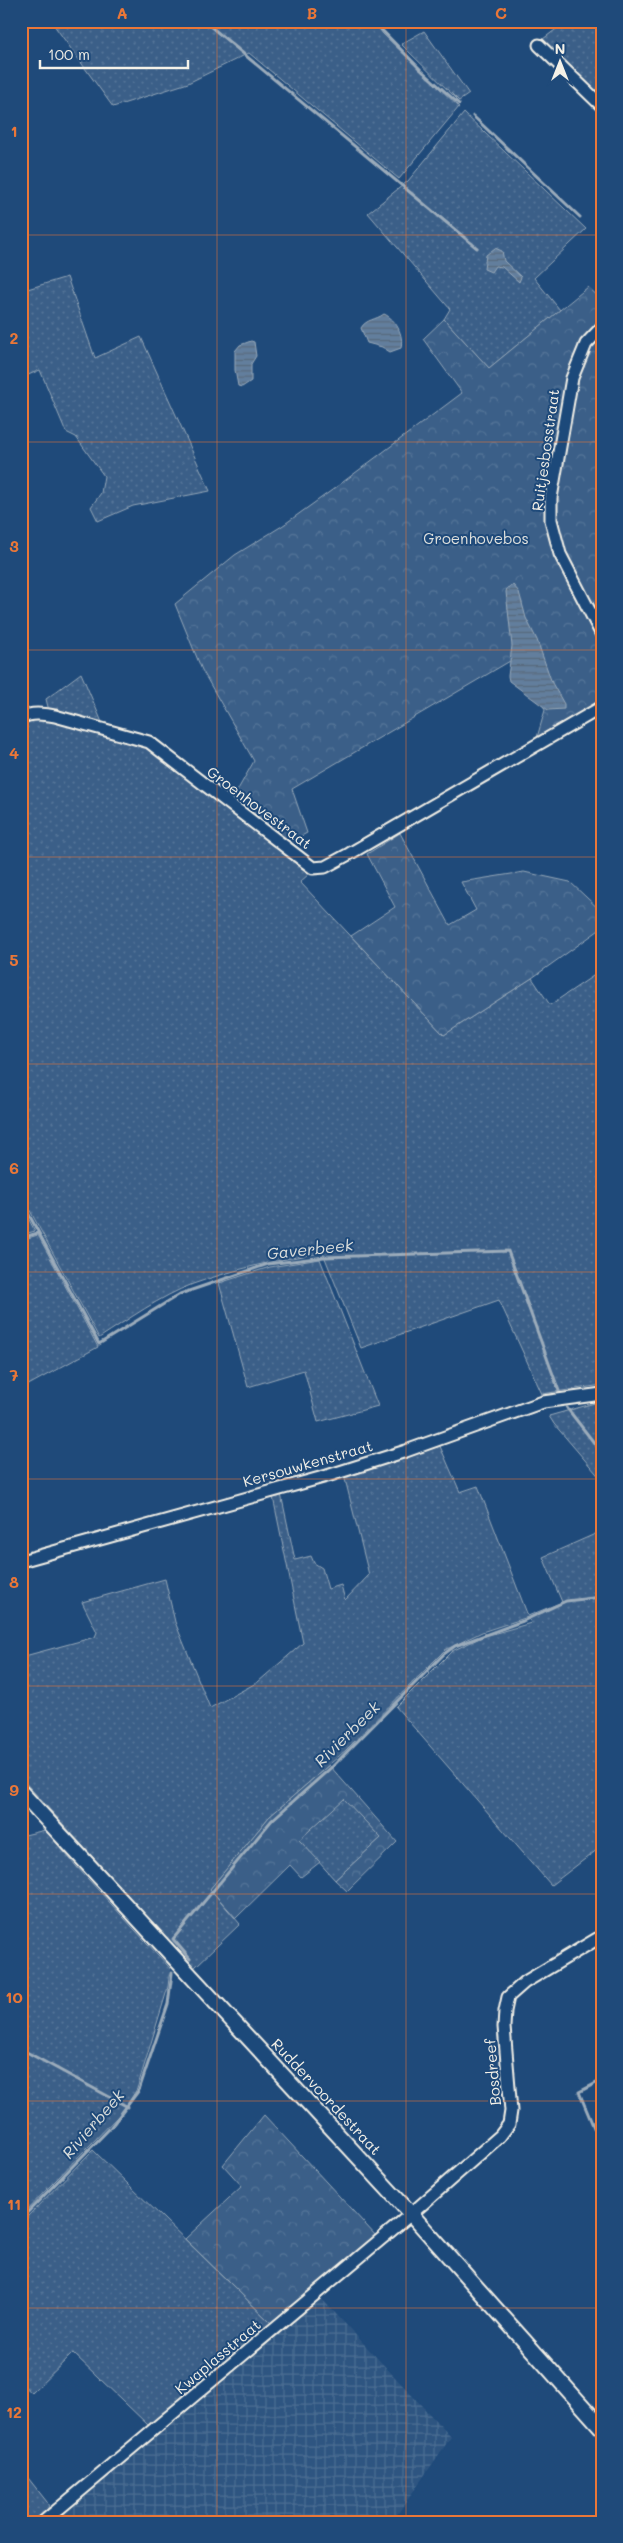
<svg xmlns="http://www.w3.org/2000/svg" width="623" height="2543" viewBox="0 0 623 2543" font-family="Mali,sans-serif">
<defs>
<pattern id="industrial-grid" width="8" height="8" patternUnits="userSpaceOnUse" patternTransform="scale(1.25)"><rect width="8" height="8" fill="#2d5581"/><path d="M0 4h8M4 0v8" fill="none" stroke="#4c6e93"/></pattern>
<pattern id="green-dots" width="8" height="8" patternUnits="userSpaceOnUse" patternTransform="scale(1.25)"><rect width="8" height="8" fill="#3a5f88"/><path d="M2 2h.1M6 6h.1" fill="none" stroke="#577699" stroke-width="1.8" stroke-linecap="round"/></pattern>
<pattern id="forest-crowns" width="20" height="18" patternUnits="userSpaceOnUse" patternTransform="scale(1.25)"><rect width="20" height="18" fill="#3a5f88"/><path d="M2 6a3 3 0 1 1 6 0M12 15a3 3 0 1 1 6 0" fill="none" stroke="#577699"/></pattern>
<pattern id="water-rules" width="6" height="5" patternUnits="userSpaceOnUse" patternTransform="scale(1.25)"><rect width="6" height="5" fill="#627e9d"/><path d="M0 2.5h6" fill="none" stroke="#58687a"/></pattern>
</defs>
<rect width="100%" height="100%" fill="#1f4a7a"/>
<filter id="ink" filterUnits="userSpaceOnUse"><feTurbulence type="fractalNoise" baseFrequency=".02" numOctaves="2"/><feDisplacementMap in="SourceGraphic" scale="10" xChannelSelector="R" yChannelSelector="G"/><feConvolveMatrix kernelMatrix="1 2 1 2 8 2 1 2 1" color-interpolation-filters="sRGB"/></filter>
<g filter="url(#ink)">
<path fill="url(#industrial-grid)" d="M 320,2297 L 451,2437 L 392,2522 L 55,2522 Z"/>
<path fill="url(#green-dots)" stroke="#97a8b8" d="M 51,21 L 373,21 L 383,34 L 459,107 L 399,179 L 249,53 L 188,83 L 113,107 Z
M 567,21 L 602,21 L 602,103 L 539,42 Z
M 424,31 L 469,94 L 459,101 L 401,44 Z
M 464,113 L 586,229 L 534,278 L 560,310 L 489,368 L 444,319 L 450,309 L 368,213 L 408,181 Z
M 67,277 L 95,358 L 141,337 L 210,491 L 133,506 L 98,521 L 91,507 L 101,493 L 104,476 L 76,437 L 66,432 L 40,370 L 21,378 L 21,291 Z
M 81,673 L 104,727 L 49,711 L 46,699 Z
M 39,717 L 145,745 L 158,754 L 309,874 L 300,882 L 444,1035 L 532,978 L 550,1005 L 602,970 L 602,1385 L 542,1394 L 499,1300 L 361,1348 L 323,1253 C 279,1259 235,1269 193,1284 C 159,1297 129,1319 99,1338 L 21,1194 L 21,724 Z
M 21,1205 L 35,1231 L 21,1235 Z
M 38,1235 L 98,1347 L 21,1389 L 21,1240 Z
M 320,1259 L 378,1406 L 318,1422 L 304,1370 L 248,1387 L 219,1283 L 270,1267 Z
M 602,1401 L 602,1480 L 554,1424 L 549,1416 Z
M 439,1444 L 460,1492 L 478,1486 L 528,1616 L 562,1602 L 543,1557 L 602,1531 L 602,1846 L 551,1885 L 396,1707 L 452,1651 L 482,1637 L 531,1623 L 528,1617 L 482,1632 L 445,1650 L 346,1750 L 269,1817 L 210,1889 L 240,1924 L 194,1968 L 21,1778 L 21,1657 L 95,1637 L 97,1632 L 82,1602 L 165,1579 L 175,1622 L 210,1708 L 258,1682 L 303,1643 L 273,1497 L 281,1494 L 295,1560 L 311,1556 L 314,1563 L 322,1568 L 328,1589 L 341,1585 L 345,1600 L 369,1575 L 344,1475 Z
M 344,1798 L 381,1838 L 335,1880 L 299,1840 Z
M 45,1830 L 77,1867 L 170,1968 L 168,1987 L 137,2089 L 123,2111 L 21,2216 L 21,1836 Z
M 93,2150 L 271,2323 L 149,2426 L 73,2353 L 32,2393 L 21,2383 L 21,2223 Z
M 21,2469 L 47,2502 L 49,2507 L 35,2522 L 21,2522 Z"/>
<path fill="url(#forest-crowns)" stroke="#97a8b8" d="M 588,287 L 602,300 L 602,704 L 536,741 L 545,710 L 533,679 L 510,661 L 292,789 L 307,833 L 286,844 L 232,800 L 254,761 L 202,670 L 175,604 L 235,555 L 282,526 L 335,488 L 462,393 L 423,339 L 444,319 L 489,368 Z
M 400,833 L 450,925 L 476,910 L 461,882 L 524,872 L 570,882 L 602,912 L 602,928 L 532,978 L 444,1035 L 351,936 L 395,907 L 367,854 Z
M 329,1765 L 397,1842 L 347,1891 L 335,1880 L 381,1838 L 344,1799 L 299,1840 L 320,1862 L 301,1877 L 290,1865 L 236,1918 L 210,1889 L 269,1817 Z
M 264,2115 L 377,2237 L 271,2323 L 185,2239 L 242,2186 L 223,2165 Z"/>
<path fill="url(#water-rules)" stroke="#9cacbb" d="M 495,248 L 502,251 L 504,261 L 521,277 L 519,282 L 502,267 L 495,266 L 491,272 L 484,269 L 486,255 Z
M 384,314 C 396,319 404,335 401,348 L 390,352 L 382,347 L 367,343 L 361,328 C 366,319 376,320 384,314 Z
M 251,341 L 254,342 L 256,356 L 251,364 L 251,381 L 242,387 L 238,386 L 235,370 L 235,351 L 240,345 Z
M 513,585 L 519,592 L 526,618 L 537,640 L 552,683 L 564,704 L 564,709 L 548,710 L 509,681 L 508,676 L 512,646 L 506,592 L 507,588 Z"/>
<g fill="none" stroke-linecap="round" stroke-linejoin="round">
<path stroke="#9cacbb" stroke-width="3" d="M 204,21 L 477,248
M 373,21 L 421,70 L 459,104
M 473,116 L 580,217
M 21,1200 L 99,1344 L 180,1294 L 268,1264 L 324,1257 L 508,1251 L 559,1391
M 21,1238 L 38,1233
M 567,1408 L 602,1453
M 190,1959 L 173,1939 L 272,1820 L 333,1766 L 444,1654 L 455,1646 L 523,1621 L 566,1601 L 602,1597
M 21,2049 L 128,2107
M 602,2080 L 579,2092 L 602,2147
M 21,2219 L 111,2127 L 139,2090 L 168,2004 L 172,1973"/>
<g stroke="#f4f1e8" stroke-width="15">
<path id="minor" d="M 539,45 L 602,106
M 602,327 L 586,344 L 572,378 L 551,498 L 551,520 L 560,554 L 602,635
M 21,718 C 32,712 43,714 55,716 L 149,742 L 313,868 L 325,867 L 349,854 L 602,707
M 21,1561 L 327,1476 L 406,1451 L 543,1402 L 602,1394
M 43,2522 L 411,2214 L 500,2136 L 509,2124 L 511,2111 L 504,2027 L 505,2011 L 508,1997 L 525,1982 L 602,1936"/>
</g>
<g stroke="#f4f1e8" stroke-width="18">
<path id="tertiary" d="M 21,1792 L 411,2214 L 602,2428"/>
</g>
<use href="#minor" stroke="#1f4a7a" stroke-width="11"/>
<use href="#tertiary" stroke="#1f4a7a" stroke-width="14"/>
</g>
</g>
<path fill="none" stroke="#ea7738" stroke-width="1" stroke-opacity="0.55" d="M 217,21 L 217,2522M 406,21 L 406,2522M 21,235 L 602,235M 21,442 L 602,442M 21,650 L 602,650M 21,857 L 602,857M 21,1064 L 602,1064M 21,1272 L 602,1272M 21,1479 L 602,1479M 21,1686 L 602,1686M 21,1894 L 602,1894M 21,2101 L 602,2101M 21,2308 L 602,2308"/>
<g text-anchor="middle" stroke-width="4" stroke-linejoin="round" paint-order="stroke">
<g font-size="15" fill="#f4f1e8" stroke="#1f4a7a">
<text transform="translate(546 450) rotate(-82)" y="5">Ruitjesbosstraat</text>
<text transform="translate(259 808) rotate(37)" y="5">Groenhovestraat</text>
<text transform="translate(308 1464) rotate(-16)" y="5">Kersouwkenstraat</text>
<text transform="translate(493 2072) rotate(-95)" y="5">Bosdreef</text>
<text transform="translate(326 2097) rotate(47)" y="5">Ruddervoordestraat</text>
<text transform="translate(218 2357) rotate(-40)" y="5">Kwaplasstraat</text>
</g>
<g font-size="15" fill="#e1e2de" stroke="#1f4a7a">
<text x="476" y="544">Groenhovebos</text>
</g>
<g font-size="16" font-style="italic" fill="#dee0dd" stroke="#1f4a7a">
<text transform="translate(310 1249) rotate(-6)" y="6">Gaverbeek</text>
<text transform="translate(347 1734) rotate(-45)" y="6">Rivierbeek</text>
<text transform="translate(93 2124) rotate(-49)" y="6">Rivierbeek</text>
</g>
</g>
<rect width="623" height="2543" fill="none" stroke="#1f4a7a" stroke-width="55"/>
<g transform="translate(560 62)" stroke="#1f4a7a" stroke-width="4" paint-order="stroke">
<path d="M0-4L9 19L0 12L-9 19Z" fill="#f4f1e8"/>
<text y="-8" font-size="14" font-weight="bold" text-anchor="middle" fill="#f4f1e8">N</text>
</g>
<path d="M40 60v8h148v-8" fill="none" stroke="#f4f1e8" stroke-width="2.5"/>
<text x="48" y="60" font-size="15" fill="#f4f1e8" stroke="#1f4a7a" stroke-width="4" paint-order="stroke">100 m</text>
<rect x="28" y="28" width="568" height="2488" fill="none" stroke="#ea7738" stroke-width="2"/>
<g font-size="16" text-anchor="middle" font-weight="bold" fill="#ea7738">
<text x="122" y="19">A</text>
<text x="312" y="19">B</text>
<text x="501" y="19">C</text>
<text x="14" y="137">1</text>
<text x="14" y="344">2</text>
<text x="14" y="552">3</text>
<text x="14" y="759">4</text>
<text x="14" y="966">5</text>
<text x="14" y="1174">6</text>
<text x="14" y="1381">7</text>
<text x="14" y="1588">8</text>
<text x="14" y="1796">9</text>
<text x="14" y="2003">10</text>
<text x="14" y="2210">11</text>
<text x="14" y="2418">12</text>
</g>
</svg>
